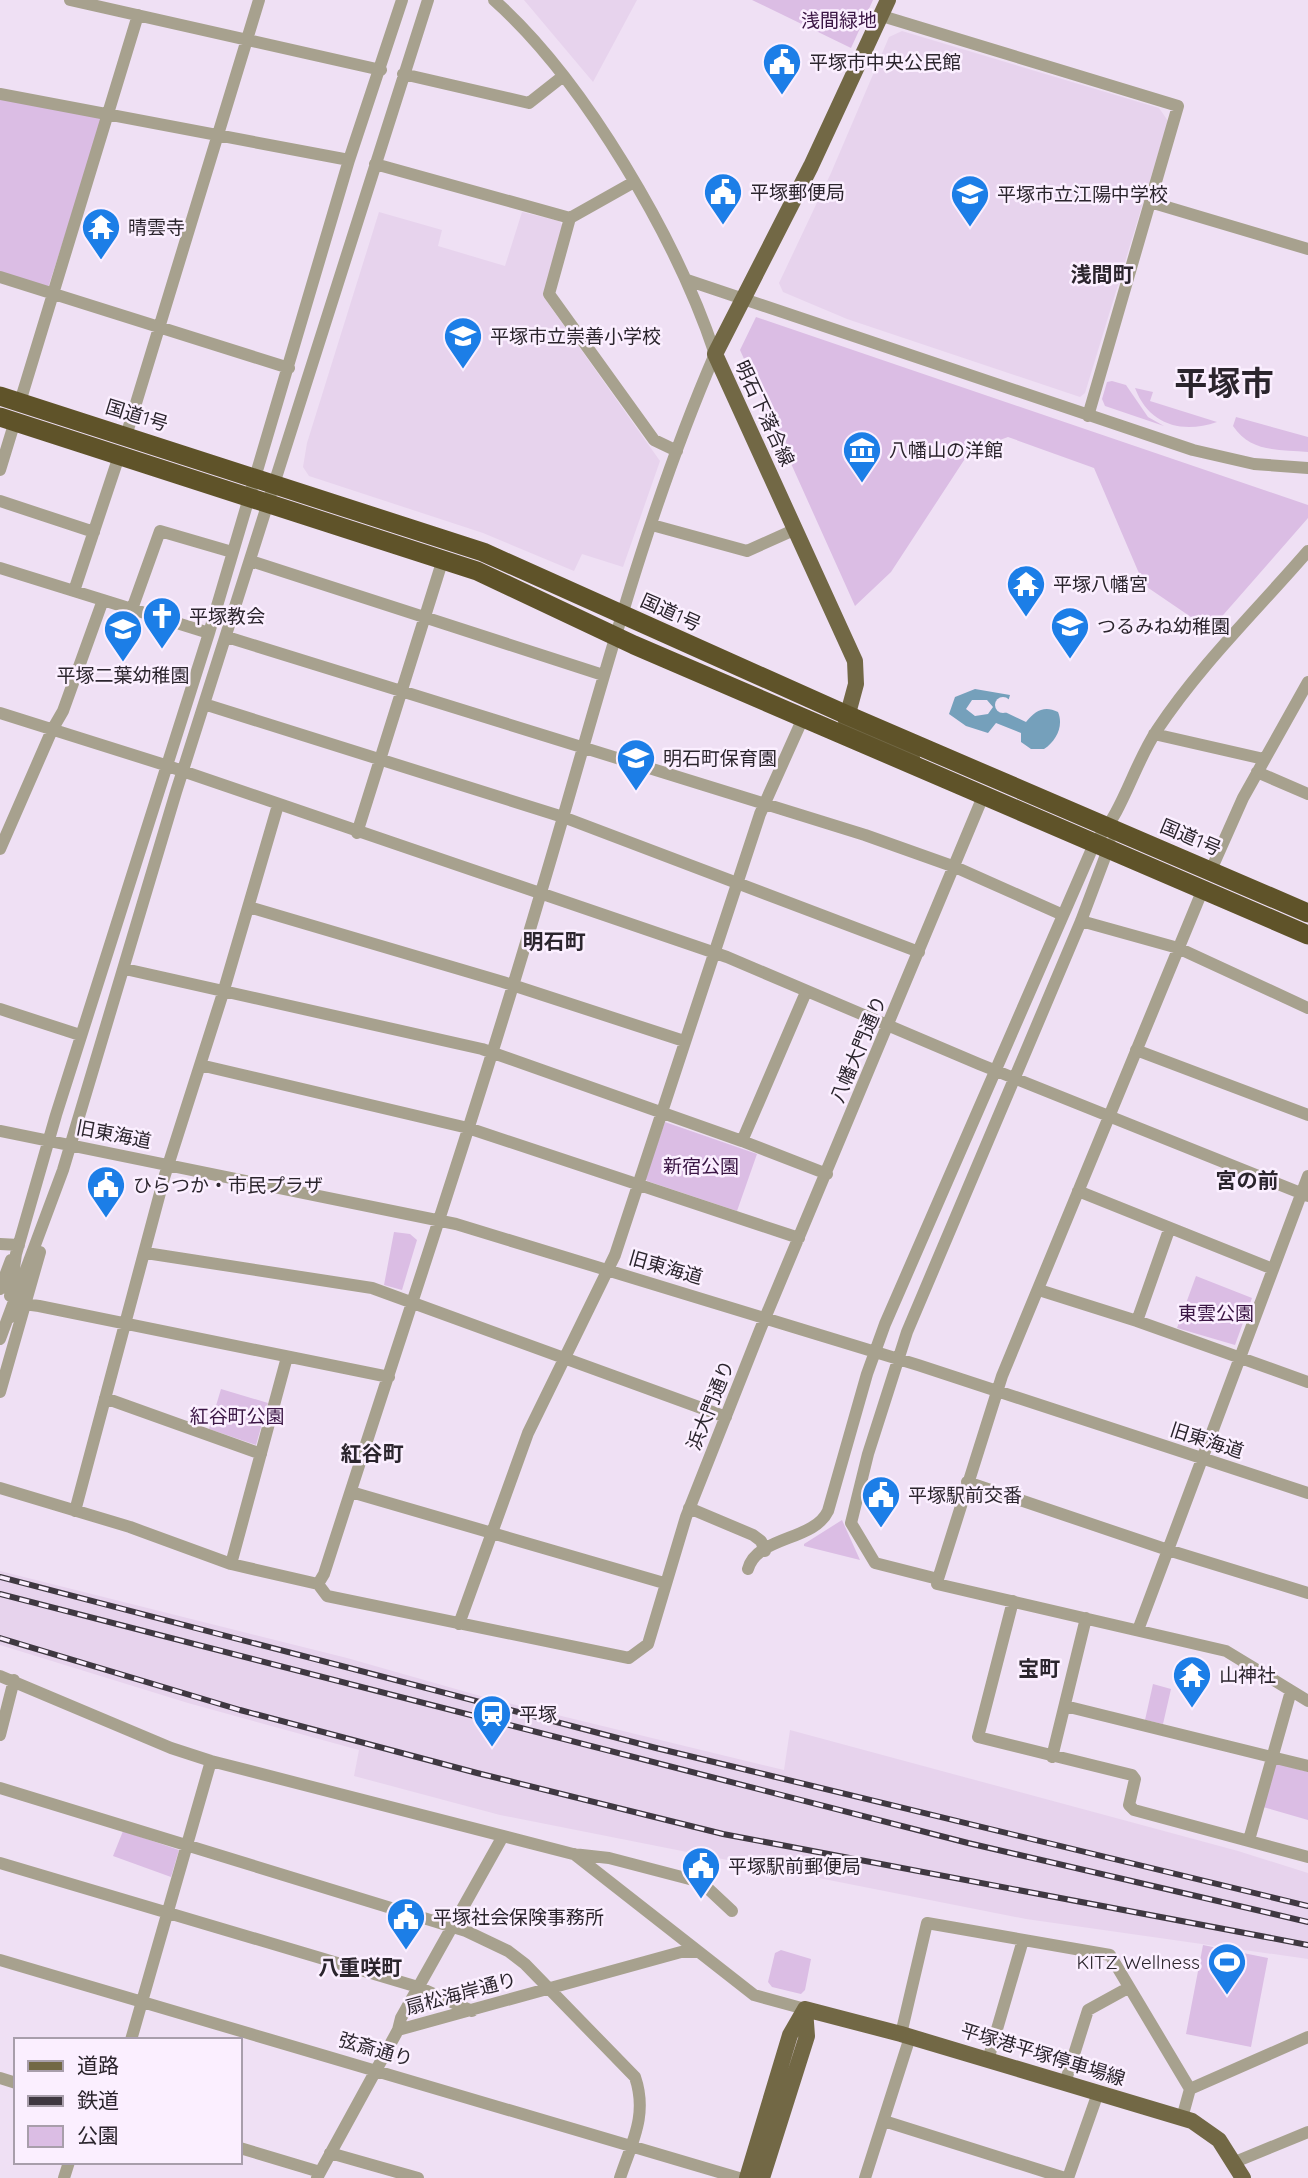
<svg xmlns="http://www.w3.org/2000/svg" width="1308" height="2178" viewBox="0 0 1308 2178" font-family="Quicksand,'Noto Sans JP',sans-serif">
<rect width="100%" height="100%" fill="#efe0f4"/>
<path fill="#e7d3ed" d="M 524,0 L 637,0 L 593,82 Z
M 902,31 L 1159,108 L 1168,121 L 1085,393 L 1080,397 L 847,319 L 783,292 L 779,283 L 831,173 L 889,37 Z
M 379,212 L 442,230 L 438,246 L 505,266 L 522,212 L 559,221 L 563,226 L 543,296 L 660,461 L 623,567 L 582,554 L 574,571 L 483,533 L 309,476 L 303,467 L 307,443 Z
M 0,1571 L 347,1658 L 491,1699 L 784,1770 L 790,1730 L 1238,1851 L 1308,1873 L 1308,1959 L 1026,1919 L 500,1815 L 354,1776 L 359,1750 L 188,1703 L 0,1645 Z"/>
<path fill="#dbbde4" d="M 752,0 L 873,0 L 851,48 Z
M 0,99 L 103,118 L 48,288 L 0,273 Z
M 756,317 L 1308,505 L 1308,518 L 1210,630 L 1144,585 L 1094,468 L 1008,437 L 970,451 L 891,572 L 855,606 L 740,350 Z
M 1112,381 L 1126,385 L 1148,417 L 1164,426 L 1105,406 L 1102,399 L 1107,382 Z
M 1135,388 L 1153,392 L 1150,401 L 1217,422 C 1182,434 1149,425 1135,388 Z
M 1236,417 L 1308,437 L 1308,452 C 1279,449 1251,453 1233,426 Z
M 665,1122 L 757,1154 L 737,1211 L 647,1181 L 645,1178 Z
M 394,1232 L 410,1234 L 417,1240 L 402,1290 L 384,1285 Z
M 1196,1276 L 1252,1298 L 1235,1345 L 1177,1328 Z
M 221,1389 L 268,1403 L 256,1445 L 209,1429 Z
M 842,1520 L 860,1560 L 804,1546 L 804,1544 Z
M 1153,1684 L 1171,1689 L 1163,1724 L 1145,1720 Z
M 1275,1763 L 1308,1772 L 1308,1820 L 1263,1807 Z
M 123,1831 L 179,1850 L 171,1877 L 113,1856 Z
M 1203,1945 L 1268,1958 L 1251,2047 L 1186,2034 Z
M 781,1950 L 811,1959 L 805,1990 L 801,1994 L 772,1987 L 768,1982 L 775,1953 Z"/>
<path fill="#75a0bb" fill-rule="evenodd" d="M 975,689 L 1010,695 L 1005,712 L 1026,722 C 1035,711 1044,705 1058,712 C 1064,726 1056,741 1044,749 L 1031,749 L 1021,742 L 1021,733 L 996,723 L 988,733 L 966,726 L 949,714 L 955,697 ZM 972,700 L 987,700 L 993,707 L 988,714 L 975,716 L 966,709 Z"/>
<path fill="#efe0f4" d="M995 705a8 8 0 1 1 16 0a8 8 0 1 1-16 0Z"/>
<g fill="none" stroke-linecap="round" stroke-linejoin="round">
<path stroke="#a7a18e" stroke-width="12" d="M 70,0 L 381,70
M 882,16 L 1178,106 L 1088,416
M 403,74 L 529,103 L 562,77
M 0,94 L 349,160
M 375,164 L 570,218 L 549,294 L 654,440 L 677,451
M 1150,202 L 1308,249
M 570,218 L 634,182
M 0,277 L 289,368
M 687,280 L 1193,450 L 1254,464 L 1308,468
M 20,402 L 138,15
M 126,436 L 259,0
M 0,470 L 15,421
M 0,501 L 94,532
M 652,525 L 747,551 L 796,529
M 251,561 L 603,675
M 0,568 L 209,633
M 74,591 L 119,456
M 132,609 L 160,531 L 232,552
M 227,637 L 865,835 L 955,867 L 1063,915
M 204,704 L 563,817 L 919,952
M 0,713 L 165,765 L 727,957 L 979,1064 L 1308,1196
M 1154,734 L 1264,759
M 1257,772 L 1308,794
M 357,833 L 443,559
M 1110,844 L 1081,921 L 907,1332 L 868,1454 L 851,1523 L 875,1563 L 938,1579 L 937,1584 L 1226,1651 L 1308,1701
M 0,849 L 52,730 L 63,711 L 103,600
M 1211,870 L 1243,798 L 1308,682
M 249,907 L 503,982 L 684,1041
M 1081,921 L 1178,948 L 1308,1008
M 125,969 L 482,1049 L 742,1141 L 827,1174
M 0,1009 L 80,1035
M 1136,1050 L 1308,1115
M 200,1065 L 468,1128 L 799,1238
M 0,1131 L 456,1224 L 918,1365 L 1308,1493
M 742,1141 L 806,992
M 1078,1191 L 1273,1269
M 0,1244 L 19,1245
M 146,1253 L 372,1288 L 726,1417
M 0,1289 L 11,1260
M 1039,1290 L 1137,1321 L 1308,1382
M 10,1296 L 16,1254 L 56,1115 L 209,633 L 349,160 L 402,0
M 9,1318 L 24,1304 L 39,1306 L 389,1377
M 1137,1321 L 1169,1230
M 0,1339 L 63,1170 L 176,792 L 428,0
M 0,1392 L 40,1252
M 105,1398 L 261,1454
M 967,1482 L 1168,1550 L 1308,1593
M 0,1488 L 130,1527 L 231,1564 L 318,1584 L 327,1596 L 629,1658 L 648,1644 L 686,1517 L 760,1330 L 984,794
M 351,1492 L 664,1583
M 689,1508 L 753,1535 L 761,1541 L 765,1551
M 75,1511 L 164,1178 L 223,993 L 278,805
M 231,1564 L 287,1357
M 748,1569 C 757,1536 814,1541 828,1511 L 867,1374 L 885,1324 L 1095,842 C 1124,811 1133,766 1157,730 C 1200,665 1257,610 1308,551
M 938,1579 L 1002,1376 L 1203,889
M 318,1584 L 324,1574 C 396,1349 472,1126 539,899 C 594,717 639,530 715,354 C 677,240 585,81 494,0
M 1013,1601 L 978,1737 L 1132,1775 L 1135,1779 L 1129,1805 L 1134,1810 L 1308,1857
M 459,1624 L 528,1433 L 615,1255 L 760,814 L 803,718
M 1138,1630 L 1308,1176
M 0,1676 L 171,1748 L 211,1761 L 573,1854 L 609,1858 L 701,1882 L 732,1911
M 1065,1706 L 1308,1766
M 0,1735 L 14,1680
M 1052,1757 L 1086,1618
M 0,1788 L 466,1931 L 508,1951 L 525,1964 L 635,2077 C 648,2115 632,2142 620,2178
M 1249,1840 L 1291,1691
M 574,1854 L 754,1995 L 805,2009
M 0,1863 L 418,1987 L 472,2011
M 0,1960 L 739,2178
M 398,2030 L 401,2018 L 503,1836
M 901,2034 L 927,1923 L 1110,1955 L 1190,2089 L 1182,2118
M 131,2040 L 211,1761
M 988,2060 L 1023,1940
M 0,2078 L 16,2083
M 1065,2083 L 1088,2010 L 1128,1988
M 1190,2089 L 1308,2037
M 884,2121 L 1065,2178
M 240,2148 L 320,2172
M 330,2153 L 418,2178
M 1235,2162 L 1308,2132
M 64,2178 L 69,2162
M 317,2178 L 398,2030 L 681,1952 L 697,1952
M 865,2178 L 910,2037
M 1068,2178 L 1098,2093"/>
<path stroke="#726845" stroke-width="16" d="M 888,0 L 811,166 L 715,354 L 855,661 L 856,684 L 846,721 L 850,726 L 891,744 L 912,758
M 805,2009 L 901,2034 L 1192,2121 L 1219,2140 L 1243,2178
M 747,2178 L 790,2035 L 805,2009
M 762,2178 L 807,2036 L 805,2009"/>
<path stroke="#5f5329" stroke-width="19" d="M 0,396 L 483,552 L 847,715 L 1308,913
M 0,417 L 477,571 L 634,645 L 1308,935"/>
<g stroke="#3f3841" stroke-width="6">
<path id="rail" d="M 0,1577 L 656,1748 L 1308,1906
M 0,1594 L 968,1843 L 1308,1922
M 0,1638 L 240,1710 L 477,1773 L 723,1834 L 1308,1945"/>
</g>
<use href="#rail" stroke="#fbefff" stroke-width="3.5" stroke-dasharray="10" stroke-linecap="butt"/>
</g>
<defs>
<g id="civic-pin" transform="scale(2.0125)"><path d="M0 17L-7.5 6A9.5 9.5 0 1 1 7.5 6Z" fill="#1c7ee7" stroke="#fbefff"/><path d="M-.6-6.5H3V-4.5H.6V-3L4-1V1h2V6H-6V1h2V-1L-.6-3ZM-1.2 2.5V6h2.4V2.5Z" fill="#fff"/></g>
<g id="school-pin" transform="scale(2.0125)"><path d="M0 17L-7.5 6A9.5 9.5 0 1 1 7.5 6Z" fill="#1c7ee7" stroke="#fbefff"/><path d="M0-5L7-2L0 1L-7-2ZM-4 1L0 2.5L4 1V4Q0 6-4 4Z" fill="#fff"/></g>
<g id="temple-pin" transform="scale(2.0125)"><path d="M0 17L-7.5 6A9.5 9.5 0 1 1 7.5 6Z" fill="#1c7ee7" stroke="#fbefff"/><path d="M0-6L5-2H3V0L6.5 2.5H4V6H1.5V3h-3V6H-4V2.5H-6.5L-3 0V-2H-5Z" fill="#fff"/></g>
<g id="museum-pin" transform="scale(2.0125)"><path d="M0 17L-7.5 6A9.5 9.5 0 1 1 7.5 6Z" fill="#1c7ee7" stroke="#fbefff"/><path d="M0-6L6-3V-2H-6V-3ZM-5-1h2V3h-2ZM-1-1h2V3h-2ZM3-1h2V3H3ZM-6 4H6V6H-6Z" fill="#fff"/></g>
<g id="church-pin" transform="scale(2.0125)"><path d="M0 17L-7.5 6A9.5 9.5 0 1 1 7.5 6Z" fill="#1c7ee7" stroke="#fbefff"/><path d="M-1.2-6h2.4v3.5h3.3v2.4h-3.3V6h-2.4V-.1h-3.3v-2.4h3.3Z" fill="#fff"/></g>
<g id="station-pin" transform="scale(2.0125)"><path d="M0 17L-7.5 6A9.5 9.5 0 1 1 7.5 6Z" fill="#1c7ee7" stroke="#fbefff"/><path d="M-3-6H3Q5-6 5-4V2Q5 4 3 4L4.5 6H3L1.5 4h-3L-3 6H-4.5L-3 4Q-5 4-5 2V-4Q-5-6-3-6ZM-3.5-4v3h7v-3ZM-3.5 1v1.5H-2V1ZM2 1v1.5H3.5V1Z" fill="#fff"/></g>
<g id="stadium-pin" transform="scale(2.0125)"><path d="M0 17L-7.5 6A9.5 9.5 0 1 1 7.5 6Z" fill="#1c7ee7" stroke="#fbefff"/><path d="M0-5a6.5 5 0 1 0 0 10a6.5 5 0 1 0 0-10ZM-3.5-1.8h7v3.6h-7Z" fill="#fff"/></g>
</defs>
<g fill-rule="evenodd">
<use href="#civic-pin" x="782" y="62"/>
<use href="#civic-pin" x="723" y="192"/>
<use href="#school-pin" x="970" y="194"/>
<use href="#temple-pin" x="101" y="227"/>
<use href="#school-pin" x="463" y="336"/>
<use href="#museum-pin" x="862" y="450"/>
<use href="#temple-pin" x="1026" y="584"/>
<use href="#church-pin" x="162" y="616"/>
<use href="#school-pin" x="1070" y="626"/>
<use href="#school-pin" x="123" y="629"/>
<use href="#school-pin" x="636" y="758"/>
<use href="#civic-pin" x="106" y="1185"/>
<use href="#civic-pin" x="881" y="1495"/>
<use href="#temple-pin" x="1192" y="1675"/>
<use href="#station-pin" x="492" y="1714"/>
<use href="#civic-pin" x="701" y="1866"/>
<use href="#civic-pin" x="406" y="1917"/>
<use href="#stadium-pin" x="1227" y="1962"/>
</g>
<g text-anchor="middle" stroke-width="5" stroke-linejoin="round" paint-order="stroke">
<g font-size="19" fill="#3b1645" stroke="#fbefff">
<text x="839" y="27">浅間緑地</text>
<text x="701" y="1173">新宿公園</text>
<text x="1216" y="1320">東雲公園</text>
<text x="237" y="1423">紅谷町公園</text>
</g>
<g font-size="19" fill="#2b252d" stroke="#fbefff" text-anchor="start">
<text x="809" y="69">平塚市中央公民館</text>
<text x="750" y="199">平塚郵便局</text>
<text x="997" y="201">平塚市立江陽中学校</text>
<text x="128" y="234">晴雲寺</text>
<text x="490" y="343">平塚市立崇善小学校</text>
<text x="889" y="457">八幡山の洋館</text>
<text x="1053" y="591">平塚八幡宮</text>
<text x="189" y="623">平塚教会</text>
<text x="1097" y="633">つるみね幼稚園</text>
<text x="123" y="682" text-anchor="middle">平塚二葉幼稚園</text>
<text x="663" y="765">明石町保育園</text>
<text x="133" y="1192">ひらつか・市民プラザ</text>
<text x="908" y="1502">平塚駅前交番</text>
<text x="1219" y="1682">山神社</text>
<text x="519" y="1721">平塚</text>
<text x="728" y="1873">平塚駅前郵便局</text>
<text x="433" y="1924">平塚社会保険事務所</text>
<text x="1200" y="1969" text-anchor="end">KITZ Wellness</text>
</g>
<g font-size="19" fill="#2b252d" stroke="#fbefff">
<text transform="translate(765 413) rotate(65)" y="7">明石下落合線</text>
<text transform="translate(137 415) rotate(17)" y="7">国道1号</text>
<text transform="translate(671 612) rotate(24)" y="7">国道1号</text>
<text transform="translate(1191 837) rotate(23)" y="7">国道1号</text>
<text transform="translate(858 1049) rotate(-67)" y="7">八幡大門通り</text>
<text transform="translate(114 1134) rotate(11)" y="7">旧東海道</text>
<text transform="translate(666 1267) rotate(16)" y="7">旧東海道</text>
<text transform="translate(710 1405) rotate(-68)" y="7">浜大門通り</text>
<text transform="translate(1207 1440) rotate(18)" y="7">旧東海道</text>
<text transform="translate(461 1993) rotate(-15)" y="7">扇松海岸通り</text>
<text transform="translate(376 2049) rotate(16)" y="7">弦斎通り</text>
<text transform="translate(1043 2054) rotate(17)" y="7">平塚港平塚停車場線</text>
</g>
<g font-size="21" font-weight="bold" fill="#2b252d" stroke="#fbefff">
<text x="1102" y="282">浅間町</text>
<text x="554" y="949">明石町</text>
<text x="1247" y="1188">宮の前</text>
<text x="372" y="1461">紅谷町</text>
<text x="1039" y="1676">宝町</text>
<text x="360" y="1975">八重咲町</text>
</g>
<g font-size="33" font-weight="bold" fill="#2b252d" stroke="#fbefff">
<text x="1224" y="395">平塚市</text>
</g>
</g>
<rect x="14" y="2038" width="228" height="126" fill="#fbefff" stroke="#a89eab" stroke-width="2"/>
<rect x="28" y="2061" width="35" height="10" fill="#726845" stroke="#a89eab" stroke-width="2"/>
<text x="77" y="2073" font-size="21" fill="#2b252d">道路</text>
<rect x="28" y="2096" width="35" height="10" fill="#3f3841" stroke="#a89eab" stroke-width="2"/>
<text x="77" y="2108" font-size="21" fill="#2b252d">鉄道</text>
<rect x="28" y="2126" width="35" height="21" fill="#dbbde4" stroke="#a89eab" stroke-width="2"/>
<text x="77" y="2143" font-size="21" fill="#2b252d">公園</text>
</svg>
